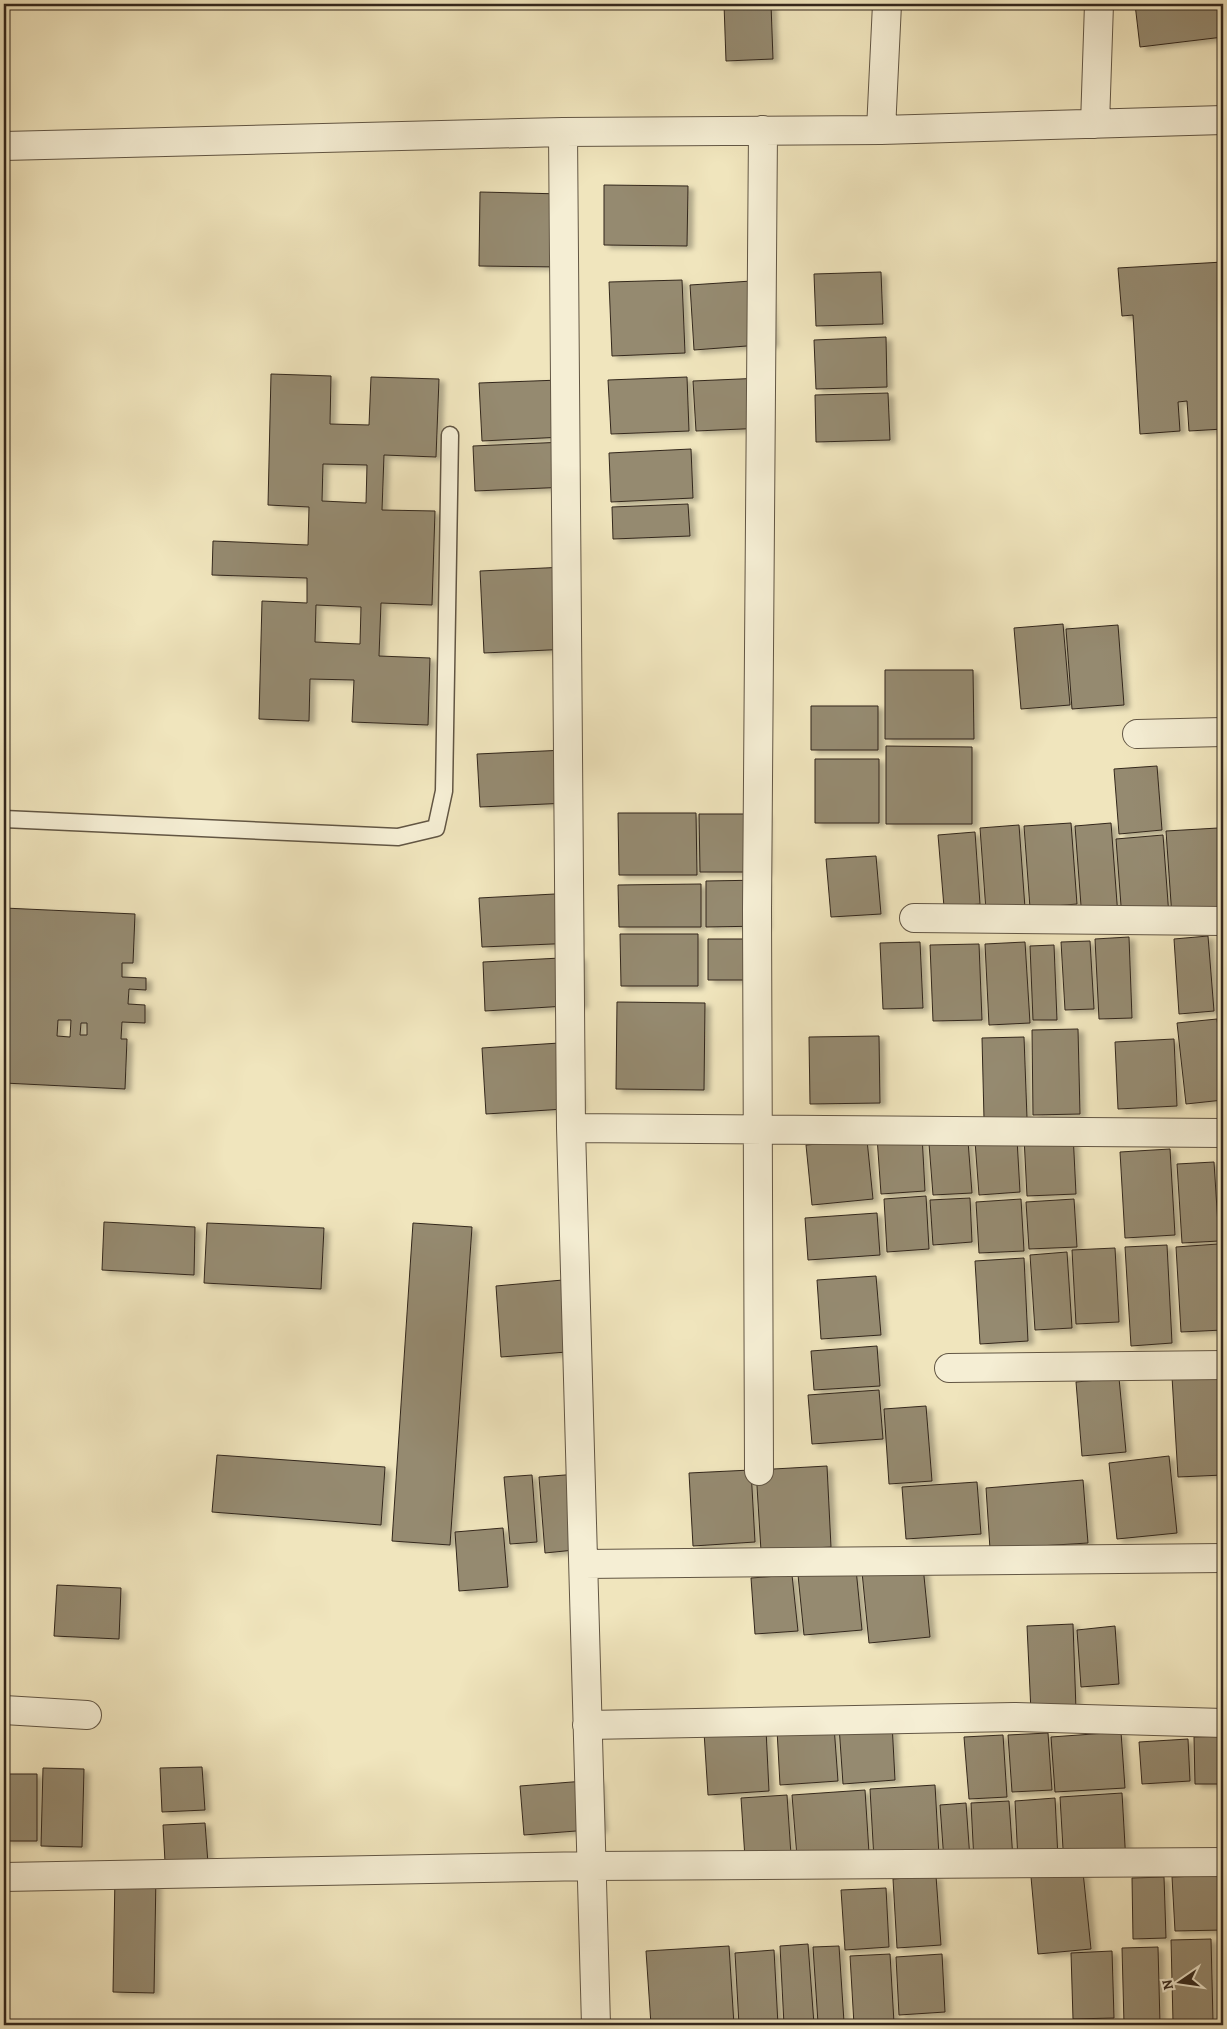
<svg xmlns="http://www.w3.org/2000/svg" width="1227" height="2029" viewBox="0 0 1227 2029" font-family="Alegreya,serif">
<defs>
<filter id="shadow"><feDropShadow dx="5.5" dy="3" stdDeviation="2.5" flood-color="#0004"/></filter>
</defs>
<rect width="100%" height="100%" fill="#f0e5bd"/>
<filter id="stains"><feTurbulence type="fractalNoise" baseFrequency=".004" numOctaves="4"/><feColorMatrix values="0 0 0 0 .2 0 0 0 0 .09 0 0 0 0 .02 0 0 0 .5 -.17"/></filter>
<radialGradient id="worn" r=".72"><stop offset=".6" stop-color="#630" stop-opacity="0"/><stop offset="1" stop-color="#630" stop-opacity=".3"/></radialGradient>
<path fill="#958a70" stroke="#33271c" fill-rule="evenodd" filter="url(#shadow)" d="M 724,4 L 771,4 L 773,59 L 726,61 Z
M 1135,4 L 1219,4 L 1223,37 L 1140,47 Z
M 604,185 L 688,186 L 687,246 L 604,245 Z
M 480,192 L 563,194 L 562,267 L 479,266 Z
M 1223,262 L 1223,429 L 1189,431 L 1187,401 L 1178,402 L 1180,431 L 1140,434 L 1133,315 L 1122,316 L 1118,268 Z
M 881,272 L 883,324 L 816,326 L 814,274 Z
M 682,280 L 685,353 L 612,356 L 609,282 Z
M 767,280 L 773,344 L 694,350 L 690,285 Z
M 886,337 L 887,387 L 816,389 L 814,340 Z
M 271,374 L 331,376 L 330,424 L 369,425 L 371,377 L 439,379 L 436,457 L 384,455 L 382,510 L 435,511 L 432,605 L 381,603 L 379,656 L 430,658 L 428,725 L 352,722 L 354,680 L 310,679 L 309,721 L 259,719 L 262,601 L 307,603 L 307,578 L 212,575 L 213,541 L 308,545 L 309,507 L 268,505 ZM 323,464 L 367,465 L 366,503 L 322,501 ZM 316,605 L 361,607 L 360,644 L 315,642 Z
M 687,377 L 689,431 L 611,434 L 608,380 Z
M 763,378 L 765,428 L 696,431 L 693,381 Z
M 560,380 L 563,437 L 482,441 L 479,383 Z
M 888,393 L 890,440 L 816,442 L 815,395 Z
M 565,442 L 568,487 L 475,491 L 473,446 Z
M 691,449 L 693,498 L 611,502 L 609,453 Z
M 688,504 L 690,536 L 613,539 L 612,507 Z
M 566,567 L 570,649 L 484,653 L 480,571 Z
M 1063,624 L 1070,705 L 1021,709 L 1014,628 Z
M 1118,625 L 1124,705 L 1072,709 L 1066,629 Z
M 885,670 L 973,670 L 974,739 L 885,739 Z
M 811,706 L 878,706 L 878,750 L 811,750 Z
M 1220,742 L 1223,742 L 1223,786 Z
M 886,746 L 972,747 L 972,824 L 886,824 Z
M 566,750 L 568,803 L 480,807 L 477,754 Z
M 815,759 L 879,759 L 879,823 L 815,823 Z
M 1157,766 L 1162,830 L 1119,834 L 1114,769 Z
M 618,813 L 696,813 L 697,875 L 619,875 Z
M 699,814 L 765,814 L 765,872 L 700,872 Z
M 1071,823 L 1077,904 L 1030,908 L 1024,826 Z
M 1111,823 L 1118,916 L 1082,919 L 1075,826 Z
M 1019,825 L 1025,908 L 986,911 L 980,828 Z
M 1218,828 L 1223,914 L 1172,917 L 1166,831 Z
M 975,832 L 980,904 L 944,907 L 938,835 Z
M 1163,835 L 1169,916 L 1122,919 L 1116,839 Z
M 876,856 L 881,914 L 831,917 L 826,859 Z
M 764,880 L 765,926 L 706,927 L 706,881 Z
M 701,884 L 701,927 L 619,927 L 618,885 Z
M 574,893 L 576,943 L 482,947 L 479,898 Z
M 4,908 L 135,914 L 133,963 L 122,963 L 122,977 L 146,978 L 146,990 L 129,989 L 128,1004 L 145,1005 L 145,1023 L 122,1022 L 121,1039 L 127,1039 L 125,1089 L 4,1083 ZM 58,1020 L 71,1020 L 70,1037 L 57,1036 ZM 81,1023 L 87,1023 L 87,1035 L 80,1035 Z
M 620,934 L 698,934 L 698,986 L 621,986 Z
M 1208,936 L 1214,1011 L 1179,1014 L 1174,939 Z
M 1129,937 L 1132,1018 L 1099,1019 L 1095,939 Z
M 708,939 L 759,939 L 760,980 L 708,980 Z
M 1090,941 L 1094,1009 L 1065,1010 L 1061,942 Z
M 920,942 L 923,1008 L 883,1009 L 880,943 Z
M 1025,942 L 1030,1023 L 989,1025 L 985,944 Z
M 979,944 L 982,1020 L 933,1021 L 930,945 Z
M 1054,945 L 1057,1020 L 1033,1020 L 1030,946 Z
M 1223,946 L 1223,998 L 1219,947 Z
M 580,957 L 582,1005 L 485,1011 L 483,962 Z
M 617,1002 L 705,1003 L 704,1090 L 616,1089 Z
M 1217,1019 L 1223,1074 L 1223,1100 L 1186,1104 L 1177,1023 Z
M 1078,1029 L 1080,1114 L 1033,1115 L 1032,1030 Z
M 879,1036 L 880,1103 L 810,1104 L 809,1037 Z
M 1024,1037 L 1027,1118 L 984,1119 L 982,1038 Z
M 1174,1039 L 1177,1106 L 1118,1109 L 1115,1042 Z
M 575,1042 L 580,1108 L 486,1114 L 482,1048 Z
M 1073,1133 L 1076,1194 L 1027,1196 L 1024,1137 Z
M 922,1135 L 925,1191 L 881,1194 L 877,1137 Z
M 1017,1139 L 1020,1192 L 979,1195 L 975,1141 Z
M 867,1140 L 873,1199 L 812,1205 L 806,1145 Z
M 968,1141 L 972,1193 L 933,1195 L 929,1144 Z
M 1170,1149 L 1175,1235 L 1125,1238 L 1120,1152 Z
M 1214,1162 L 1219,1241 L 1182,1243 L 1177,1164 Z
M 926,1196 L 929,1249 L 887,1252 L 884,1199 Z
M 970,1198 L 972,1242 L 933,1245 L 930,1200 Z
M 1021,1199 L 1024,1251 L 979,1253 L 976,1202 Z
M 1074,1199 L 1077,1247 L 1029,1249 L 1026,1202 Z
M 877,1213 L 880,1255 L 808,1260 L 805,1218 Z
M 104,1222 L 195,1227 L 194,1275 L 102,1270 Z
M 207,1223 L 324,1228 L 321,1289 L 204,1283 Z
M 413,1223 L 472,1227 L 450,1545 L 392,1541 Z
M 1218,1244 L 1223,1330 L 1181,1332 L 1176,1247 Z
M 1167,1245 L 1172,1343 L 1131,1346 L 1125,1247 Z
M 1115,1248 L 1119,1322 L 1076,1324 L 1072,1250 Z
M 1067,1252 L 1072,1328 L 1035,1330 L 1030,1255 Z
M 1024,1258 L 1028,1341 L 980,1344 L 975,1261 Z
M 876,1276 L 881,1335 L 821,1339 L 817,1280 Z
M 574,1279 L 580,1351 L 501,1357 L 496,1286 Z
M 877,1346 L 880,1386 L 814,1390 L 811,1351 Z
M 1220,1358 L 1223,1417 L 1223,1475 L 1178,1477 L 1171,1360 Z
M 1119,1378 L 1126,1452 L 1082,1456 L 1076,1382 Z
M 879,1390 L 883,1439 L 812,1444 L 808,1395 Z
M 926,1406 L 932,1481 L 889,1484 L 884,1409 Z
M 217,1455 L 385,1467 L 381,1525 L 212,1512 Z
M 1169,1456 L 1177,1533 L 1117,1539 L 1109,1463 Z
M 827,1466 L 831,1547 L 761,1551 L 756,1470 Z
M 751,1470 L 755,1542 L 693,1546 L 689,1473 Z
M 578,1474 L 584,1549 L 545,1553 L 539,1477 Z
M 532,1475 L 537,1542 L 510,1544 L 504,1477 Z
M 1083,1480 L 1088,1543 L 990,1549 L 986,1488 Z
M 977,1482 L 981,1534 L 906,1539 L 902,1487 Z
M 503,1528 L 508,1587 L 459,1591 L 455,1532 Z
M 923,1566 L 930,1637 L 869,1643 L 862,1572 Z
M 856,1569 L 862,1630 L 804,1635 L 798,1575 Z
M 792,1575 L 798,1631 L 755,1634 L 751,1578 Z
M 57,1585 L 121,1588 L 119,1639 L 54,1636 Z
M 1073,1624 L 1076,1710 L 1031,1712 L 1027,1626 Z
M 1115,1626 L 1119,1684 L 1081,1687 L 1077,1630 Z
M 892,1723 L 895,1780 L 843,1784 L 839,1726 Z
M 834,1726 L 838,1781 L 780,1785 L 777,1730 Z
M 766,1729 L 769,1791 L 708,1795 L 704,1732 Z
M 1121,1732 L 1125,1788 L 1055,1792 L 1051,1737 Z
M 1048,1733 L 1052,1790 L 1012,1792 L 1008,1735 Z
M 1003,1735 L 1007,1797 L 969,1799 L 964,1737 Z
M 1223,1736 L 1223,1784 L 1195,1784 L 1194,1737 Z
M 1188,1739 L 1190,1781 L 1142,1784 L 1139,1742 Z
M 202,1767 L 205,1810 L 162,1812 L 160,1768 Z
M 43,1768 L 84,1769 L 82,1847 L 41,1846 Z
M 4,1774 L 37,1774 L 37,1841 L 4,1841 Z
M 598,1780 L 602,1829 L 524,1835 L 520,1786 Z
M 935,1785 L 939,1856 L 874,1860 L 870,1789 Z
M 865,1790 L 869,1853 L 797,1857 L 792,1795 Z
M 1122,1793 L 1126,1863 L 1064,1866 L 1060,1797 Z
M 787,1795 L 791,1855 L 745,1858 L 741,1798 Z
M 1055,1798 L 1058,1858 L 1018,1861 L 1015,1801 Z
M 1009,1801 L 1013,1859 L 974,1862 L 971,1803 Z
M 966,1803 L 970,1859 L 944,1861 L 940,1805 Z
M 205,1823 L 209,1877 L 166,1880 L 163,1825 Z
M 1083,1872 L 1091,1949 L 1038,1954 L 1031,1877 Z
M 115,1875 L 156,1875 L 154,1993 L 113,1992 Z
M 1223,1875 L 1223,1930 L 1175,1931 L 1172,1877 Z
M 936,1876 L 941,1945 L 897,1948 L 893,1879 Z
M 1164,1877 L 1166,1938 L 1133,1939 L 1132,1878 Z
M 886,1888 L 889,1947 L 845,1950 L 841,1890 Z
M 1211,1939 L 1213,2021 L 1173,2022 L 1171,1940 Z
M 1220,1941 L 1223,1941 L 1223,2015 L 1220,2015 Z
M 808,1944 L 814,2024 L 784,2025 L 780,1946 Z
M 729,1946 L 734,2025 L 651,2025 L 646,1951 Z
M 839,1946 L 844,2022 L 818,2023 L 813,1947 Z
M 1158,1947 L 1160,2024 L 1124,2024 L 1122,1948 Z
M 774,1950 L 778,2025 L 739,2025 L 735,1953 Z
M 1112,1951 L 1114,2018 L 1073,2019 L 1071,1953 Z
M 890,1954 L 894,2023 L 854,2025 L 850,1956 Z
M 942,1954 L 945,2012 L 899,2015 L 896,1957 Z"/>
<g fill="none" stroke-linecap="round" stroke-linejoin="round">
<g stroke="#625644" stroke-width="19">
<path id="service" d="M 4,819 L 398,837 L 436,828 L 444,791 L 450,435"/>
</g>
<g stroke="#625644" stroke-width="30">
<path id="minor" d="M 1095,124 L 1099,4
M 881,130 L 887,4
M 563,132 L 571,1128 L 596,2025
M 4,146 L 563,132 L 881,130 L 1223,120
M 1137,734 L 1223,732
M 914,918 L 1223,921
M 571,1128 L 1223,1133
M 949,1368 L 1223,1365
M 759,1471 L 757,910 L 763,130
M 584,1564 L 1223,1558
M 4,1710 L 87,1715
M 587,1725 L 1014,1717 L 1223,1723
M 4,1877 L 592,1866 L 1223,1862"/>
</g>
<use href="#service" stroke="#f5eed4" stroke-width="16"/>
<use href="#minor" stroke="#f5eed4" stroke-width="28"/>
</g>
<rect width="1227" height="2029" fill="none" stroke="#f0e5bd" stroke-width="20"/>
<rect x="5" y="5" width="1217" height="2019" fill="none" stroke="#33271c" stroke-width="2.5"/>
<rect x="10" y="10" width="1207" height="2009" fill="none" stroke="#33271c"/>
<g transform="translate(1180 1982) rotate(257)" stroke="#f5eed4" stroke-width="4" paint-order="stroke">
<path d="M0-4L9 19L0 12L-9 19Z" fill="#33271c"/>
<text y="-8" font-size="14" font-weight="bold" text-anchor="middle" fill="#33271c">N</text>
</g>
<rect width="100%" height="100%" filter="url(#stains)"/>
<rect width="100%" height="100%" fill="url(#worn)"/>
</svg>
